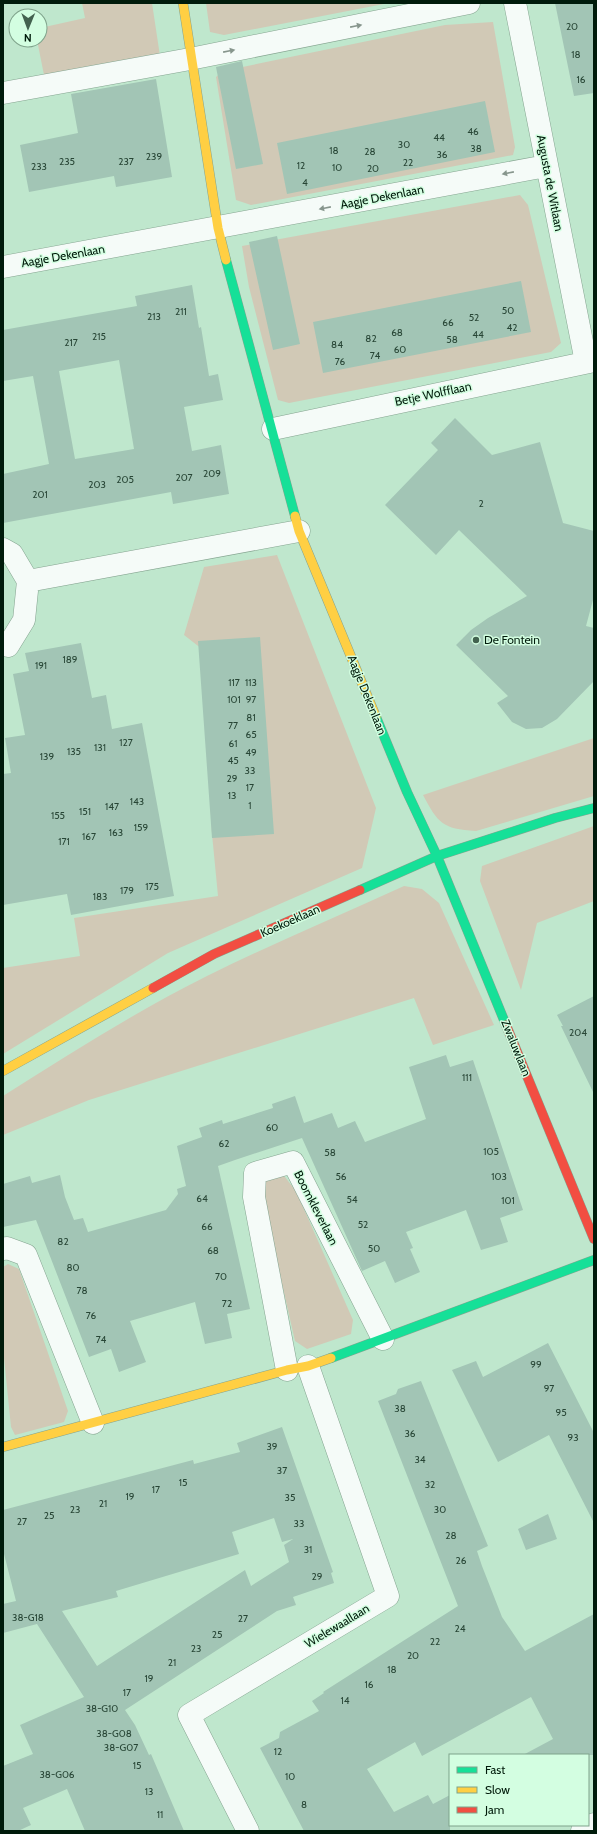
<svg xmlns="http://www.w3.org/2000/svg" width="597" height="1834" viewBox="0 0 597 1834" font-family="Cabin,sans-serif">
<rect width="100%" height="100%" fill="#bfe7cd"/>
<path fill="#d1c9b6" d="M 82,3 L 152,3 L 160,56 L 44,75 L 37,40 L 40,40 L 40,28 L 85,18 Z
M 206,3 L 389,3 L 224,35 L 210,32 Z
M 493,22 L 515,147 L 513,155 L 251,205 L 236,200 L 216,77 L 223,71 L 445,25 Z
M 520,195 L 528,205 L 561,343 L 551,352 L 289,403 L 278,400 L 249,287 L 242,246 Z
M 277,555 L 376,808 L 362,868 L 168,953 L 3,1054 L 3,968 L 80,956 L 74,918 L 218,896 L 212,834 L 202,649 L 184,635 L 204,567 Z
M 594,738 L 594,796 L 476,831 C 442,829 438,823 423,795 Z
M 594,826 L 594,901 L 537,923 L 521,990 L 480,881 L 482,866 Z
M 404,886 L 422,889 L 439,903 L 494,1025 L 433,1045 L 414,998 L 89,1100 L 3,1135 L 3,1096 C 69,1054 137,1011 207,976 C 272,944 338,916 404,886 Z
M 281,1172 L 296,1191 L 353,1320 L 351,1334 L 307,1349 L 295,1341 L 264,1205 L 262,1190 L 269,1175 Z
M 8,1264 L 19,1269 L 68,1411 L 64,1422 L 15,1435 L 11,1427 L 3,1348 L 3,1267 Z"/>
<path fill="#a2c5b5" fill-rule="evenodd" d="M 555,3 L 594,3 L 594,93 L 574,96 Z
M 242,61 L 263,164 L 236,169 L 216,67 Z
M 156,79 L 172,177 L 116,187 L 114,176 L 29,192 L 20,145 L 78,133 L 71,94 Z
M 485,101 L 495,152 L 287,194 L 277,143 Z
M 277,236 L 300,344 L 273,350 L 249,242 Z
M 521,281 L 531,332 L 323,373 L 313,322 Z
M 192,285 L 199,328 L 201,327 L 209,376 L 218,374 L 223,400 L 184,407 L 192,451 L 221,445 L 229,494 L 173,504 L 171,492 L 3,523 L 3,474 L 49,464 L 33,376 L 3,381 L 3,330 L 137,306 L 135,296 ZM 119,360 L 134,449 L 75,459 L 59,371 Z
M 455,418 L 492,455 L 540,442 L 563,523 L 594,531 L 594,596 L 586,626 L 594,628 L 594,681 L 557,719 L 542,728 L 526,729 L 512,722 L 497,703 L 508,696 L 456,645 L 471,630 L 488,618 L 527,596 L 459,530 L 436,555 L 385,505 L 438,450 L 431,443 Z
M 260,637 L 274,834 L 212,838 L 198,641 Z
M 81,643 L 92,698 L 106,695 L 112,729 L 142,723 L 174,896 L 71,915 L 67,894 L 3,905 L 3,774 L 11,773 L 5,738 L 25,735 L 13,674 L 29,671 L 25,653 Z
M 594,996 L 594,1094 L 561,1026 L 563,1026 L 557,1015 Z
M 446,1055 L 450,1067 L 473,1060 L 523,1210 L 500,1218 L 508,1242 L 481,1250 L 466,1210 L 406,1232 L 413,1248 L 410,1249 L 420,1272 L 395,1283 L 385,1261 L 362,1271 L 302,1138 L 235,1160 L 218,1166 L 250,1309 L 227,1314 L 232,1338 L 205,1344 L 195,1302 L 130,1321 L 146,1362 L 119,1372 L 111,1349 L 89,1357 L 36,1220 L 3,1227 L 3,1184 L 30,1176 L 32,1183 L 60,1175 L 65,1197 L 74,1220 L 83,1218 L 88,1232 L 166,1210 L 178,1194 L 177,1189 L 186,1186 L 177,1146 L 202,1137 L 199,1128 L 222,1120 L 223,1124 L 273,1108 L 272,1104 L 295,1096 L 304,1123 L 332,1113 L 338,1128 L 355,1121 L 365,1142 L 426,1119 L 409,1067 Z
M 548,1343 L 594,1433 L 594,1523 L 549,1435 L 498,1462 L 452,1370 L 476,1361 L 483,1377 Z
M 421,1381 L 488,1546 L 477,1551 L 482,1566 L 502,1617 L 525,1651 L 594,1614 L 594,1755 L 523,1755 L 553,1739 L 531,1697 L 422,1756 L 415,1742 L 367,1769 L 394,1812 L 428,1795 L 433,1804 L 450,1795 L 450,1831 L 304,1831 L 260,1748 L 279,1738 L 280,1732 L 319,1711 L 312,1701 L 324,1693 L 323,1692 L 458,1606 L 378,1401 L 396,1394 L 398,1389 Z
M 282,1427 L 333,1572 L 331,1573 L 334,1583 L 293,1597 L 296,1605 L 277,1611 L 125,1710 L 135,1725 L 149,1755 L 151,1754 L 184,1831 L 85,1831 L 67,1789 L 23,1808 L 31,1825 L 18,1831 L 3,1831 L 3,1766 L 33,1754 L 20,1725 L 84,1697 L 37,1624 L 3,1633 L 3,1604 L 16,1601 L 3,1550 L 3,1510 L 193,1460 L 194,1464 L 240,1452 L 237,1443 ZM 274,1518 L 282,1542 L 293,1539 L 284,1545 L 289,1562 L 251,1586 L 245,1570 L 97,1666 L 62,1611 L 118,1597 L 116,1591 L 239,1554 L 232,1532 Z
M 548,1514 L 557,1539 L 526,1550 L 518,1529 Z"/>
<g fill="none" stroke-linecap="round" stroke-linejoin="round">
<g stroke="#85a490" stroke-width="23">
<path id="street" d="M 515,3 L 586,362
M 3,93 L 190,59 L 469,3
M 3,267 L 546,166
M 273,429 L 594,361
M 3,549 L 12,554 L 28,581 L 24,620 L 8,646
M 28,581 L 299,531
M 3,1249 L 7,1248 L 26,1255 L 93,1423
M 287,1370 L 254,1197 L 255,1173 L 293,1162 L 383,1339
M 248,1831 L 189,1715 L 388,1596 L 308,1366
M 582,1831 L 594,1824"/>
</g>
<g stroke="#85a490" stroke-width="10">
<path id="fast" d="M 226,260 L 295,516
M 376,717 L 407,792 L 437,856 L 506,1025
M 360,890 L 437,856 L 555,818 L 594,808
M 331,1358 L 594,1260"/>
</g>
<g stroke="#85a490" stroke-width="10">
<path id="slow" d="M 183,3 L 218,228 L 226,260
M 295,516 L 299,531 L 376,717
M 3,1071 L 153,988
M 3,1447 L 287,1370 L 308,1366 L 331,1358"/>
</g>
<g stroke="#85a490" stroke-width="10">
<path id="jam" d="M 153,988 L 214,954 L 360,890
M 506,1025 L 594,1239"/>
</g>
<use href="#street" stroke="#f5fbf8" stroke-width="22"/>
<use href="#fast" stroke="#16e098" stroke-width="9"/>
<use href="#slow" stroke="#ffcf43" stroke-width="9"/>
<use href="#jam" stroke="#f24e42" stroke-width="9"/>
</g>
<defs><path id="oneway-solid" d="M-6-.8H1V-3.2L6.5 0L1 3.2V.8H-6Z"/></defs>
<g fill="#87968d">
<use href="#oneway-solid" transform="translate(356 26) rotate(-11)"/>
<use href="#oneway-solid" transform="translate(229 51) rotate(-11)"/>
<use href="#oneway-solid" transform="translate(508 173) rotate(169)"/>
<use href="#oneway-solid" transform="translate(325 208) rotate(169)"/>
</g>
<circle fill="#43624f" stroke="#d3fee1" stroke-width="1.5" cx="476" cy="640" r="4"/>
<g text-anchor="middle" stroke-width="3" stroke-linejoin="round" paint-order="stroke">
<g font-size="10" fill="#284636">
<text x="572" y="30">20</text>
<text x="576" y="58">18</text>
<text x="581" y="83">16</text>
<text x="473" y="135">46</text>
<text x="439" y="141">44</text>
<text x="404" y="148">30</text>
<text x="476" y="152">38</text>
<text x="334" y="154">18</text>
<text x="370" y="155">28</text>
<text x="442" y="158">36</text>
<text x="154" y="160">239</text>
<text x="67" y="165">235</text>
<text x="126" y="165">237</text>
<text x="408" y="166">22</text>
<text x="301" y="169">12</text>
<text x="39" y="170">233</text>
<text x="337" y="171">10</text>
<text x="373" y="172">20</text>
<text x="305" y="186">4</text>
<text x="508" y="314">50</text>
<text x="181" y="315">211</text>
<text x="154" y="320">213</text>
<text x="474" y="321">52</text>
<text x="448" y="326">66</text>
<text x="512" y="331">42</text>
<text x="397" y="336">68</text>
<text x="478" y="338">44</text>
<text x="99" y="340">215</text>
<text x="371" y="342">82</text>
<text x="452" y="343">58</text>
<text x="71" y="346">217</text>
<text x="337" y="348">84</text>
<text x="400" y="353">60</text>
<text x="375" y="359">74</text>
<text x="340" y="365">76</text>
<text x="212" y="477">209</text>
<text x="184" y="481">207</text>
<text x="125" y="483">205</text>
<text x="97" y="488">203</text>
<text x="40" y="498">201</text>
<text x="481" y="507">2</text>
<text x="70" y="663">189</text>
<text x="41" y="669">191</text>
<text x="234" y="686">117</text>
<text x="251" y="686">113</text>
<text x="234" y="703">101</text>
<text x="251" y="703">97</text>
<text x="251" y="721">81</text>
<text x="233" y="729">77</text>
<text x="251" y="738">65</text>
<text x="126" y="746">127</text>
<text x="233" y="747">61</text>
<text x="100" y="751">131</text>
<text x="74" y="755">135</text>
<text x="251" y="756">49</text>
<text x="47" y="760">139</text>
<text x="233" y="764">45</text>
<text x="250" y="774">33</text>
<text x="232" y="782">29</text>
<text x="250" y="791">17</text>
<text x="232" y="799">13</text>
<text x="137" y="805">143</text>
<text x="250" y="809">1</text>
<text x="112" y="810">147</text>
<text x="85" y="815">151</text>
<text x="58" y="819">155</text>
<text x="141" y="831">159</text>
<text x="116" y="836">163</text>
<text x="89" y="840">167</text>
<text x="64" y="845">171</text>
<text x="152" y="890">175</text>
<text x="127" y="894">179</text>
<text x="100" y="900">183</text>
<text x="578" y="1036">204</text>
<text x="467" y="1081">111</text>
<text x="272" y="1131">60</text>
<text x="224" y="1147">62</text>
<text x="491" y="1155">105</text>
<text x="330" y="1156">58</text>
<text x="341" y="1180">56</text>
<text x="499" y="1180">103</text>
<text x="202" y="1202">64</text>
<text x="352" y="1203">54</text>
<text x="508" y="1204">101</text>
<text x="363" y="1228">52</text>
<text x="207" y="1230">66</text>
<text x="63" y="1245">82</text>
<text x="374" y="1252">50</text>
<text x="213" y="1254">68</text>
<text x="73" y="1271">80</text>
<text x="221" y="1280">70</text>
<text x="82" y="1294">78</text>
<text x="227" y="1307">72</text>
<text x="91" y="1319">76</text>
<text x="101" y="1343">74</text>
<text x="536" y="1368">99</text>
<text x="549" y="1392">97</text>
<text x="400" y="1412">38</text>
<text x="561" y="1416">95</text>
<text x="410" y="1437">36</text>
<text x="573" y="1441">93</text>
<text x="272" y="1450">39</text>
<text x="420" y="1463">34</text>
<text x="282" y="1474">37</text>
<text x="183" y="1486">15</text>
<text x="430" y="1488">32</text>
<text x="156" y="1493">17</text>
<text x="130" y="1500">19</text>
<text x="290" y="1501">35</text>
<text x="103" y="1507">21</text>
<text x="75" y="1513">23</text>
<text x="440" y="1513">30</text>
<text x="49" y="1519">25</text>
<text x="22" y="1525">27</text>
<text x="299" y="1527">33</text>
<text x="451" y="1539">28</text>
<text x="308" y="1553">31</text>
<text x="461" y="1564">26</text>
<text x="317" y="1580">29</text>
<text x="28" y="1621">38-G18</text>
<text x="243" y="1622">27</text>
<text x="460" y="1632">24</text>
<text x="217" y="1638">25</text>
<text x="435" y="1645">22</text>
<text x="196" y="1652">23</text>
<text x="413" y="1659">20</text>
<text x="172" y="1666">21</text>
<text x="392" y="1673">18</text>
<text x="149" y="1682">19</text>
<text x="369" y="1688">16</text>
<text x="127" y="1696">17</text>
<text x="345" y="1704">14</text>
<text x="102" y="1712">38-G10</text>
<text x="114" y="1737">38-G08</text>
<text x="121" y="1751">38-G07</text>
<text x="278" y="1755">12</text>
<text x="137" y="1769">15</text>
<text x="57" y="1778">38-G06</text>
<text x="290" y="1780">10</text>
<text x="149" y="1795">13</text>
<text x="304" y="1808">8</text>
<text x="160" y="1818">11</text>
</g>
<g font-size="12" fill="#001b0b" stroke="#d3fee1">
<text transform="translate(550 183) rotate(79)" y="4">Augusta de Witlaan</text>
<text transform="translate(382 197) rotate(-11)" y="4">Aagje Dekenlaan</text>
<text transform="translate(63 256) rotate(-10)" y="4">Aagje Dekenlaan</text>
<text transform="translate(433 394) rotate(-12)" y="4">Betje Wolfflaan</text>
<text transform="translate(367 695) rotate(68)" y="4">Aagje Dekenlaan</text>
<text transform="translate(290 921) rotate(-24)" y="4">Koekoeklaan</text>
<text transform="translate(516 1048) rotate(68)" y="4">Zwaluwlaan</text>
<text transform="translate(316 1208) rotate(63)" y="4">Boomkleverlaan</text>
<text transform="translate(337 1626) rotate(-31)" y="4">Wielewaallaan</text>
</g>
<g font-size="12" fill="#001b0b" stroke="#d3fee1" text-anchor="start">
<text x="484" y="644">De Fontein</text>
</g>
</g>
<rect width="597" height="1834" fill="none" stroke="#001b0b" stroke-width="8"/>
<rect x="449" y="1754" width="140" height="72" fill="#d3fee1" stroke="#7fa38b"/>
<rect x="457" y="1767" width="20" height="6" fill="#16e098" stroke="#7fa38b"/>
<text x="485" y="1774" font-size="12" fill="#001b0b">Fast</text>
<rect x="457" y="1787" width="20" height="6" fill="#ffcf43" stroke="#7fa38b"/>
<text x="485" y="1794" font-size="12" fill="#001b0b">Slow</text>
<rect x="457" y="1807" width="20" height="6" fill="#f24e42" stroke="#7fa38b"/>
<text x="485" y="1814" font-size="12" fill="#001b0b">Jam</text>
<g transform="translate(28 28) rotate(181)"><circle r="19" fill="#d3fee1" stroke="#7fa38b"/>
<path d="M0-3L7 15L0 10L-7 15Z" fill="#43624f"/>
<text y="-6" font-size="11" font-weight="bold" text-anchor="middle" fill="#001b0b">N</text>
</g>
</svg>
